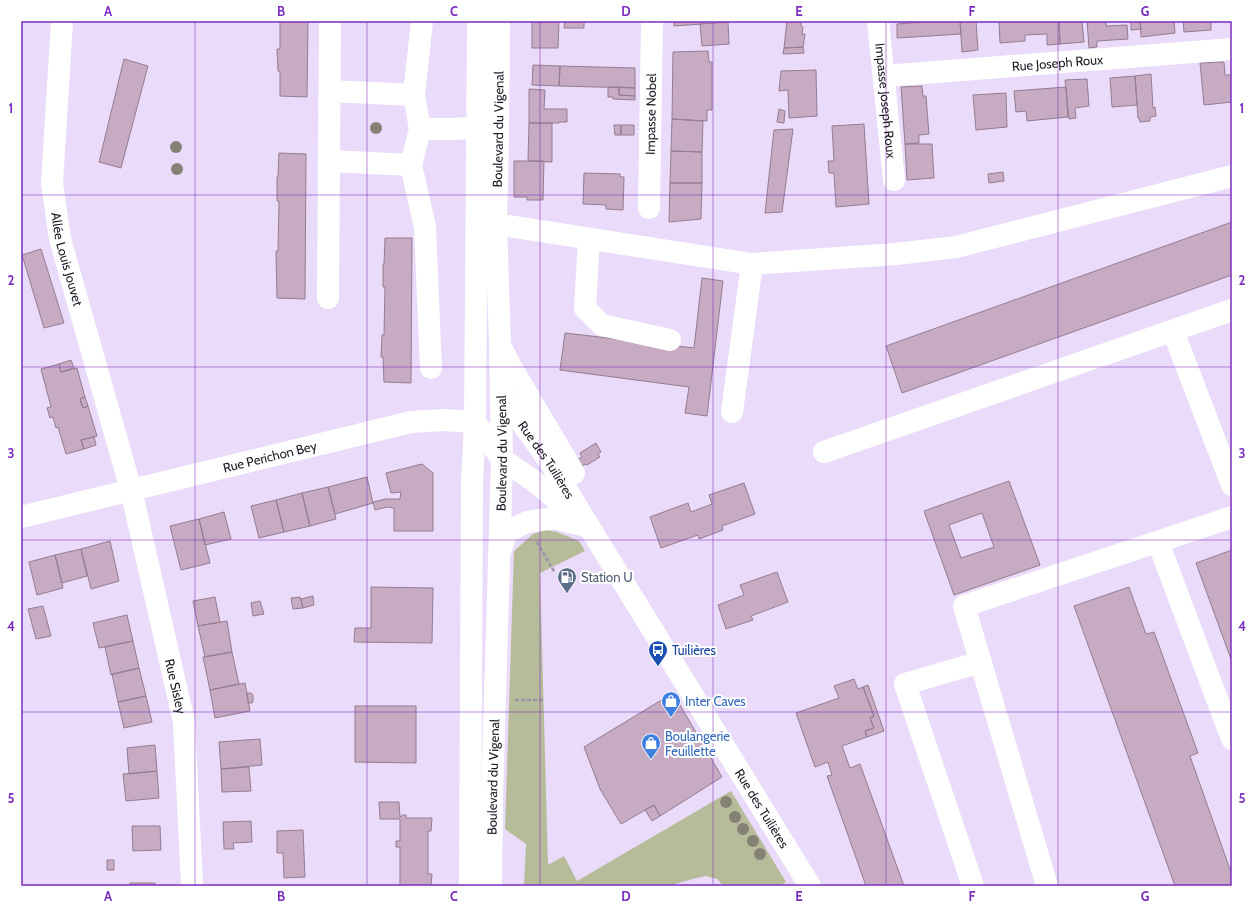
<svg xmlns="http://www.w3.org/2000/svg" width="1253" height="907" viewBox="0 0 1253 907" font-family="Cabin,sans-serif">
<rect width="100%" height="100%" fill="#eadbfa"/>
<path fill="#b6bb99" d="M 545,530 L 557,532 L 579,541 L 585,551 L 540,573 L 548,865 L 564,856 L 577,881 L 731,791 L 786,882 L 780,886 L 724,886 L 717,879 L 706,876 L 696,878 L 668,886 L 524,886 L 526,844 L 505,829 L 514,551 L 533,534 Z"/>
<path fill="#c6abc2" stroke="#957c91" fill-rule="evenodd" d="M 280,21 L 308,21 L 307,97 L 280,96 L 280,71 L 278,71 L 277,49 L 280,49 Z
M 532,21 L 559,21 L 558,48 L 532,48 Z
M 565,21 L 584,21 L 584,28 L 564,28 Z
M 674,21 L 702,21 L 702,24 L 674,26 Z
M 787,21 L 801,21 L 801,26 L 803,27 L 802,34 L 805,34 L 803,47 L 784,48 Z
M 937,21 L 960,21 L 961,34 L 897,38 L 897,24 Z
M 960,21 L 976,21 L 978,50 L 962,52 Z
M 999,21 L 1059,21 L 1060,44 L 1047,45 L 1047,34 L 1025,35 L 1025,41 L 1000,43 Z
M 1059,21 L 1082,21 L 1084,42 L 1060,44 Z
M 1087,21 L 1106,22 L 1106,26 L 1127,25 L 1128,39 L 1097,41 L 1097,47 L 1089,48 Z
M 1131,21 L 1140,21 L 1141,29 L 1131,30 Z
M 1140,21 L 1174,21 L 1175,33 L 1141,37 Z
M 1183,21 L 1211,21 L 1211,30 L 1184,32 Z
M 728,22 L 729,44 L 702,46 L 700,24 Z
M 803,47 L 804,53 L 783,54 L 784,48 Z
M 708,51 L 709,62 L 712,62 L 712,110 L 707,110 L 707,121 L 672,119 L 673,52 Z
M 124,59 L 148,66 L 121,168 L 99,162 Z
M 1224,62 L 1225,75 L 1232,75 L 1232,102 L 1204,105 L 1200,63 Z
M 533,65 L 560,66 L 559,86 L 532,85 Z
M 560,66 L 635,68 L 635,88 L 559,86 Z
M 816,70 L 817,116 L 789,118 L 788,90 L 779,91 L 781,71 Z
M 1151,74 L 1153,108 L 1155,107 L 1156,116 L 1150,117 L 1150,121 L 1140,122 L 1139,118 L 1138,118 L 1135,76 Z
M 1135,76 L 1137,105 L 1112,107 L 1110,78 Z
M 1087,79 L 1089,106 L 1075,108 L 1076,118 L 1069,119 L 1065,80 Z
M 922,86 L 923,96 L 926,96 L 929,134 L 919,135 L 919,143 L 905,144 L 901,87 Z
M 608,87 L 619,87 L 619,95 L 635,96 L 635,100 L 613,99 L 613,97 L 608,97 Z
M 619,87 L 635,88 L 635,96 L 619,95 Z
M 1066,87 L 1068,117 L 1027,121 L 1026,111 L 1016,112 L 1014,91 Z
M 529,89 L 545,90 L 544,109 L 567,109 L 567,122 L 559,122 L 559,123 L 529,123 Z
M 1006,93 L 1007,127 L 976,130 L 973,95 Z
M 779,109 L 785,111 L 784,123 L 777,122 Z
M 672,119 L 703,121 L 702,152 L 671,151 Z
M 529,123 L 552,123 L 552,162 L 528,161 Z
M 864,124 L 869,204 L 836,207 L 834,173 L 829,173 L 828,161 L 834,161 L 832,126 Z
M 614,125 L 621,125 L 621,135 L 615,135 Z
M 621,125 L 634,125 L 634,135 L 621,135 Z
M 793,129 L 782,212 L 765,213 L 774,130 Z
M 905,144 L 932,144 L 934,178 L 907,180 Z
M 671,151 L 702,152 L 702,183 L 670,183 Z
M 279,153 L 306,154 L 305,299 L 277,298 L 276,251 L 278,251 L 279,201 L 277,201 L 277,177 L 278,176 Z
M 514,161 L 544,161 L 543,200 L 527,200 L 527,197 L 514,197 Z
M 1003,172 L 1004,181 L 989,183 L 988,174 Z
M 584,173 L 620,174 L 620,177 L 624,177 L 623,210 L 606,209 L 606,205 L 583,204 Z
M 670,183 L 702,183 L 701,219 L 669,222 Z
M 1232,222 L 1232,275 L 902,393 L 886,346 Z
M 385,238 L 412,238 L 411,383 L 384,382 L 383,357 L 381,357 L 382,335 L 384,335 L 385,287 L 383,287 L 383,264 L 384,264 Z
M 41,249 L 64,323 L 44,328 L 22,255 Z
M 702,278 L 723,281 L 707,416 L 685,413 L 689,387 L 560,370 L 565,333 L 694,348 Z
M 71,360 L 74,368 L 61,372 L 59,364 Z
M 59,364 L 61,372 L 77,368 L 85,397 L 80,399 L 83,408 L 88,406 L 97,436 L 81,440 L 84,449 L 66,454 L 58,427 L 56,428 L 53,417 L 50,418 L 47,408 L 51,407 L 41,369 Z
M 85,397 L 88,406 L 83,408 L 80,399 Z
M 94,437 L 96,445 L 84,449 L 81,440 Z
M 596,443 L 601,452 L 598,454 L 600,457 L 587,465 L 586,464 L 580,467 L 575,461 L 582,457 L 580,453 Z
M 422,464 L 433,473 L 433,531 L 394,531 L 394,508 L 387,507 L 375,510 L 373,502 L 386,499 L 400,499 L 401,492 L 391,493 L 386,473 Z
M 367,477 L 373,503 L 335,514 L 328,487 Z
M 1009,481 L 1040,565 L 954,595 L 924,511 ZM 982,513 L 994,547 L 961,558 L 949,525 Z
M 744,483 L 755,514 L 722,526 L 723,530 L 699,539 L 698,535 L 661,548 L 650,517 L 688,503 L 691,512 L 712,504 L 709,495 Z
M 328,487 L 336,519 L 310,526 L 302,493 Z
M 302,493 L 310,526 L 284,532 L 276,500 Z
M 276,500 L 284,532 L 259,538 L 251,506 Z
M 224,512 L 231,539 L 205,545 L 199,519 Z
M 199,519 L 210,563 L 181,570 L 170,526 Z
M 110,541 L 119,581 L 91,589 L 81,549 Z
M 81,549 L 87,576 L 62,583 L 55,555 Z
M 1232,550 L 1232,662 L 1196,563 Z
M 55,555 L 63,588 L 37,595 L 29,562 Z
M 777,572 L 788,602 L 751,616 L 753,620 L 726,629 L 718,605 L 744,595 L 740,585 Z
M 371,587 L 433,588 L 432,643 L 354,642 L 355,628 L 371,628 Z
M 1129,587 L 1146,634 L 1154,632 L 1198,753 L 1190,756 L 1232,875 L 1232,886 L 1175,886 L 1074,606 Z
M 313,596 L 314,605 L 303,608 L 301,599 Z
M 215,597 L 220,622 L 198,626 L 193,601 Z
M 300,597 L 303,608 L 293,609 L 291,598 Z
M 260,601 L 264,614 L 253,616 L 251,603 Z
M 43,606 L 51,636 L 36,639 L 28,609 Z
M 127,615 L 133,641 L 99,648 L 93,623 Z
M 227,621 L 232,652 L 205,657 L 198,626 Z
M 133,641 L 139,668 L 111,675 L 105,647 Z
M 232,652 L 239,684 L 210,690 L 203,657 Z
M 139,668 L 146,696 L 118,702 L 112,674 Z
M 854,679 L 858,689 L 863,687 L 874,716 L 870,718 L 874,728 L 865,731 L 867,737 L 842,746 L 850,768 L 860,764 L 904,886 L 866,886 L 827,776 L 832,775 L 828,762 L 815,767 L 796,713 L 839,698 L 834,686 Z
M 245,683 L 250,711 L 215,718 L 210,690 Z
M 868,685 L 884,731 L 867,737 L 865,731 L 874,728 L 870,718 L 874,716 L 863,687 Z
M 247,693 L 251,693 L 253,695 L 253,700 L 252,703 L 248,703 Z
M 673,693 L 722,777 L 660,816 L 654,805 L 621,824 L 600,789 L 584,747 Z
M 146,696 L 152,722 L 124,728 L 118,702 Z
M 355,706 L 416,706 L 416,763 L 355,762 Z
M 260,739 L 262,765 L 221,769 L 219,742 Z
M 155,745 L 157,771 L 129,774 L 127,748 Z
M 249,767 L 251,791 L 222,792 L 221,769 Z
M 157,771 L 159,798 L 126,801 L 123,774 Z
M 379,802 L 399,802 L 400,817 L 401,817 L 402,815 L 406,815 L 406,818 L 432,818 L 431,831 L 428,831 L 428,874 L 432,874 L 431,886 L 400,886 L 400,847 L 396,847 L 396,841 L 400,841 L 400,819 L 380,819 Z
M 654,805 L 660,816 L 652,821 L 645,810 Z
M 251,821 L 252,842 L 233,843 L 234,849 L 224,849 L 223,822 Z
M 132,826 L 160,826 L 161,850 L 133,851 Z
M 303,830 L 305,877 L 284,878 L 283,853 L 277,853 L 277,831 Z
M 107,860 L 114,860 L 114,870 L 107,870 Z
M 130,883 L 155,883 L 155,886 L 130,886 Z"/>
<g fill="none" stroke-linecap="round" stroke-linejoin="round">
<path stroke="#9e93aa" stroke-width="2.5" stroke-dasharray="4 2" stroke-linecap="butt" d="M 537,542 L 555,573
M 515,700 L 544,700"/>
<g stroke="#fff" stroke-width="22">
<path id="s1" d="M 62,21 L 52,183 L 60,239 L 131,490 L 184,722 L 192,886"/>
<path d="M 422,21 L 414,95 L 420,129 L 411,165 L 425,227 L 431,368"/>
<path id="s2" d="M 878,21 L 894,180"/>
<path id="s3" d="M 884,76 L 1232,49"/>
<path d="M 330,91 L 414,95"/>
<path d="M 420,129 L 456,129 L 477,127"/>
<path d="M 330,161 L 411,165"/>
<path id="s4" d="M 649,208 L 652,21"/>
<path d="M 496,224 L 752,264 L 896,254 L 956,247 L 1232,176"/>
<path d="M 589,239 L 585,308 L 602,325 L 670,340"/>
<path d="M 328,298 L 330,21"/>
<path d="M 1173,331 L 1232,485"/>
<path d="M 500,345 L 510,365 L 574,473"/>
<path id="s5" d="M 501,394 L 552,465 L 577,507 L 810,886"/>
<path d="M 732,412 L 752,264"/>
<path d="M 824,452 L 1232,310"/>
<path id="s6" d="M 21,517 L 411,422 L 444,420 L 475,422 L 502,459 L 534,481 L 589,527"/>
<path d="M 1158,542 L 1232,739"/>
<path d="M 499,555 L 507,532 L 527,522 L 554,518 L 582,525"/>
<path d="M 973,886 L 905,684 L 981,662"/>
<path d="M 1047,886 L 964,606 L 1232,517"/>
</g>
<g stroke="#fff" stroke-width="22">
<path d="M 470,886 L 472,484 L 475,422 L 478,21"/>
<path id="s7" d="M 491,886 L 492,798 L 502,459 L 500,345 L 496,224 L 498,138 L 499,21"/>
</g>
</g>
<g fill="#858175">
<circle cx="376" cy="128" r="6"/>
<circle cx="176" cy="147" r="6"/>
<circle cx="177" cy="169" r="6"/>
<circle cx="726" cy="802" r="6"/>
<circle cx="735" cy="817" r="6"/>
<circle cx="743" cy="829" r="6"/>
<circle cx="753" cy="841" r="6"/>
<circle cx="760" cy="854" r="6"/>
</g>
<path fill="none" stroke="#7b2cbf" stroke-width="1" stroke-opacity="0.55" d="M 195,21 L 195,886M 367,21 L 367,886M 540,21 L 540,886M 713,21 L 713,886M 886,21 L 886,886M 1058,21 L 1058,886M 21,195 L 1232,195M 21,367 L 1232,367M 21,540 L 1232,540M 21,712 L 1232,712"/>
<defs>
<g id="fuel-pin" transform="scale(1)"><path d="M0 17L-7.5 6A9.5 9.5 0 1 1 7.5 6Z" fill="#5c6f8a" stroke="#fff"/><path d="M-5.5-6h7V0h2V4h1.3V-2.5L3-4.5l.8-.8L6-3V5H2.5V1h-1V6h-7ZM-4.2-4.7v3.2H.2V-4.7Z" fill="#fff"/></g>
<g id="bus-pin" transform="scale(1)"><path d="M0 17L-7.5 6A9.5 9.5 0 1 1 7.5 6Z" fill="#1a4fb4" stroke="#fff"/><path d="M-5-6H5V4H4V6H2V4H-2V6H-4V4H-5ZM-3.5-4V0h7V-4ZM-3.5 1.2v1.5H-2V1.2ZM2 1.2v1.5H3.5V1.2Z" fill="#fff"/></g>
<g id="shop-pin" transform="scale(1)"><path d="M0 17L-7.5 6A9.5 9.5 0 1 1 7.5 6Z" fill="#3f7fe0" stroke="#fff"/><path d="M-5-2.5h2.3a2.7 3.5 0 0 1 5.4 0H5L5.5 6h-11ZM-1.5-2.5h3a1.5 2.3 0 0 0-3 0Z" fill="#fff"/></g>
</defs>
<g fill-rule="evenodd">
<use href="#fuel-pin" x="567" y="577"/>
<use href="#bus-pin" x="658" y="650"/>
<use href="#shop-pin" x="671" y="701"/>
<use href="#shop-pin" x="651" y="743"/>
</g>
<g text-anchor="middle" stroke-width="4" stroke-linejoin="round" paint-order="stroke">
<g font-size="13" fill="#1f1a25" stroke="#fff">
<text dy="5" stroke="none"><textPath href="#s3" startOffset="174">Rue Joseph Roux</textPath></text>
<text dy="5" stroke="none"><textPath href="#s2" startOffset="80">Impasse Joseph Roux</textPath></text>
<text dy="5" stroke="none"><textPath href="#s4" startOffset="94">Impasse Nobel</textPath></text>
<text dy="5" stroke="none"><textPath href="#s7" startOffset="757">Boulevard du Vigenal</textPath></text>
<text dy="5" stroke="none"><textPath href="#s1" startOffset="240">Allée Louis Jouvet</textPath></text>
<text dy="5" stroke="none"><textPath href="#s7" startOffset="433">Boulevard du Vigenal</textPath></text>
<text dy="5" stroke="none"><textPath href="#s6" startOffset="256">Rue Perichon Bey</textPath></text>
<text dy="5" stroke="none"><textPath href="#s5" startOffset="80">Rue des Tuilières</textPath></text>
<text dy="5" stroke="none"><textPath href="#s1" startOffset="681">Rue Sisley</textPath></text>
<text dy="5" stroke="none"><textPath href="#s7" startOffset="109">Boulevard du Vigenal</textPath></text>
<text dy="5" stroke="none"><textPath href="#s5" startOffset="490">Rue des Tuilières</textPath></text>
</g>
<g font-size="13" fill="#4e5e75" stroke="#fff" text-anchor="start">
<text x="581" y="582">Station U</text>
</g>
<g font-size="13" fill="#164399" stroke="#fff" text-anchor="start">
<text x="672" y="655">Tuilières</text>
</g>
<g font-size="13" fill="#366cbe" stroke="#fff" text-anchor="start">
<text x="685" y="706">Inter Caves</text>
<text x="665" y="741">Boulangerie<tspan x="665" dy="15">Feuillette</tspan></text>
</g>
</g>
<rect width="1253" height="907" fill="none" stroke="#ffffff" stroke-width="44"/>
<rect x="22" y="22" width="1209" height="863" fill="none" stroke="#7b2cbf" stroke-width="1.5"/>
<g font-size="13" text-anchor="middle" font-weight="bold" fill="#7b2cbf">
<text x="108" y="16">A</text>
<text x="281" y="16">B</text>
<text x="454" y="16">C</text>
<text x="626" y="16">D</text>
<text x="799" y="16">E</text>
<text x="972" y="16">F</text>
<text x="1145" y="16">G</text>
<text x="11" y="113">1</text>
<text x="1242" y="113">1</text>
<text x="11" y="285">2</text>
<text x="1242" y="285">2</text>
<text x="11" y="458">3</text>
<text x="1242" y="458">3</text>
<text x="11" y="631">4</text>
<text x="1242" y="631">4</text>
<text x="11" y="803">5</text>
<text x="1242" y="803">5</text>
<text x="108" y="901">A</text>
<text x="281" y="901">B</text>
<text x="454" y="901">C</text>
<text x="626" y="901">D</text>
<text x="799" y="901">E</text>
<text x="972" y="901">F</text>
<text x="1145" y="901">G</text>
</g>
</svg>
